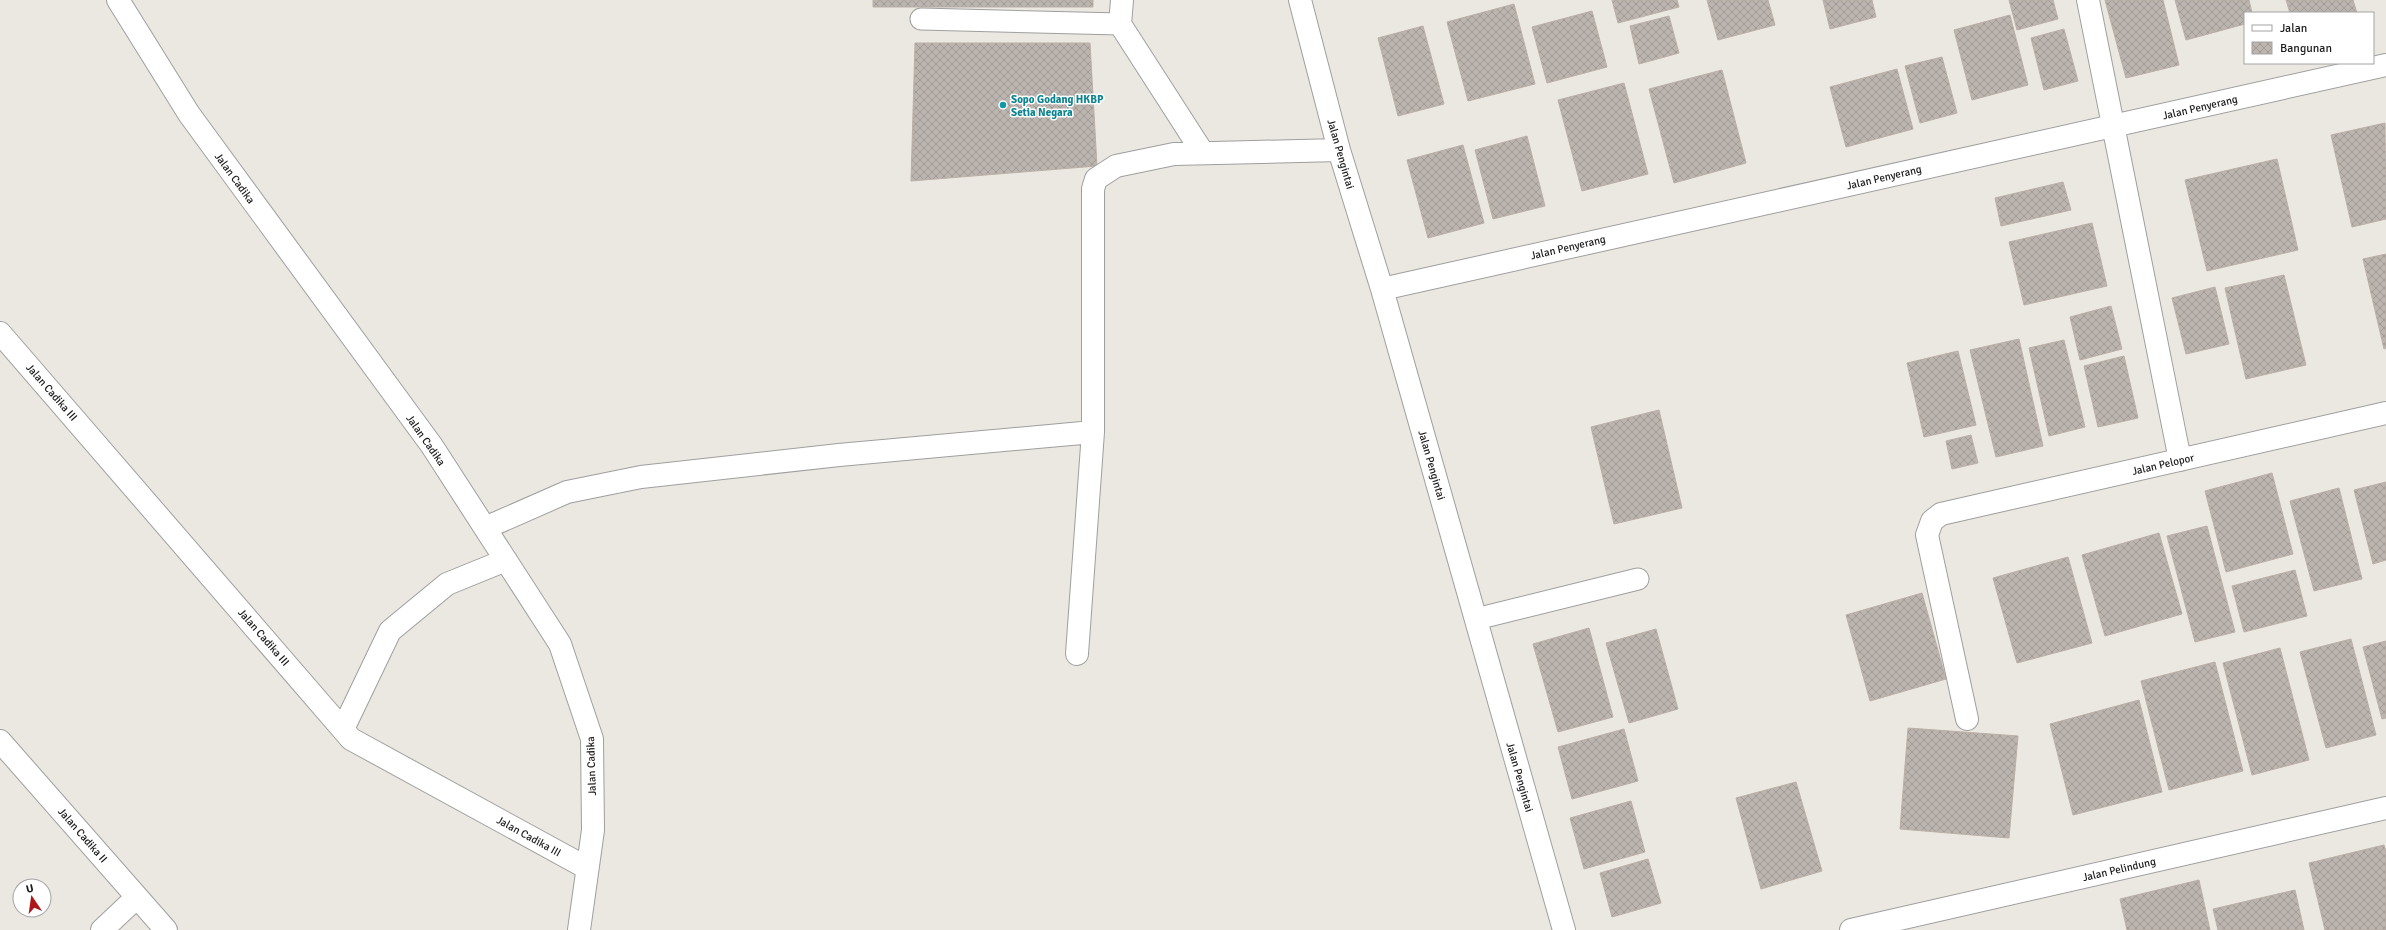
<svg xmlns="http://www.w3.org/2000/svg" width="2386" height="930" viewBox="0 0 2386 930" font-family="Signika,sans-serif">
<defs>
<pattern id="building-cross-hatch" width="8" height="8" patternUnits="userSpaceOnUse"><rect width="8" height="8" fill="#bbb4af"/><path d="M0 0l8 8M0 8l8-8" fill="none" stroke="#a09a96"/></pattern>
</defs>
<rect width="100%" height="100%" fill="#ebe8e1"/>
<path fill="url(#building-cross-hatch)" stroke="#bbafa6" d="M 873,0 L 1093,0 L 1093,7 L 873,7 Z
M 1612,0 L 1677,0 L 1679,7 L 1618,23 Z
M 1707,0 L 1768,0 L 1775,25 L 1718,40 Z
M 1823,0 L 1872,0 L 1876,17 L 1830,29 Z
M 2009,0 L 2053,0 L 2058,19 L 2017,30 Z
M 2105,0 L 2163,0 L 2179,65 L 2126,78 Z
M 2175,0 L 2249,0 L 2252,13 L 2245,13 L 2245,24 L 2186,40 Z
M 2286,0 L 2353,0 L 2357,13 L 2290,13 Z
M 1514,4 L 1535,84 L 1468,101 L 1447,22 Z
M 1592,11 L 1607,67 L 1547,83 L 1532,27 Z
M 2010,15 L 2028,85 L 1972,100 L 1954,30 Z
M 1669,16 L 1679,53 L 1639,64 L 1630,26 Z
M 1423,26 L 1444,104 L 1398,116 L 1378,38 Z
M 2064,29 L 2078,81 L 2044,90 L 2031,38 Z
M 915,43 L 1090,43 L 1097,166 L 911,181 Z
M 1942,57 L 1957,113 L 1920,123 L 1905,66 Z
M 1897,69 L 1913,129 L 1846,147 L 1830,87 Z
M 1722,70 L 1746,163 L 1674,183 L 1649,89 Z
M 1624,83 L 1648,174 L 1582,191 L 1558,100 Z
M 2385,123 L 2386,219 L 2352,227 L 2331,135 Z
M 1527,136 L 1545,206 L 1493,219 L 1475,150 Z
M 1463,145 L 1484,223 L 1428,238 L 1407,160 Z
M 2277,159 L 2298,250 L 2207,271 L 2185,180 Z
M 2063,182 L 2071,210 L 2001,226 L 1995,198 Z
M 2092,223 L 2107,286 L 2024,305 L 2009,242 Z
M 2386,254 L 2386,348 L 2384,349 L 2363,259 Z
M 2284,275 L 2306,365 L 2246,379 L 2225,288 Z
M 2215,287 L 2229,344 L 2186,354 L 2172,298 Z
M 2111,306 L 2122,349 L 2080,360 L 2070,317 Z
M 2019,339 L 2043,446 L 1996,457 L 1970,350 Z
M 2064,340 L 2085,427 L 2049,436 L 2029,348 Z
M 1958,351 L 1976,425 L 1924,437 L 1907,363 Z
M 2124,356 L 2138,418 L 2098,427 L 2084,366 Z
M 1659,410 L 1682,508 L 1614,524 L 1591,427 Z
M 1971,435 L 1978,463 L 1952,469 L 1946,441 Z
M 2272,473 L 2293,554 L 2226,572 L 2205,491 Z
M 2386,482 L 2386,560 L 2373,564 L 2354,490 Z
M 2339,488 L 2362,579 L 2314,591 L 2290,501 Z
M 2207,526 L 2235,632 L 2195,642 L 2167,536 Z
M 2159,533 L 2182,614 L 2105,636 L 2082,555 Z
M 2068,557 L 2092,643 L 2017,663 L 1993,578 Z
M 2295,570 L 2307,616 L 2244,632 L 2232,586 Z
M 1922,593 L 1946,679 L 1870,701 L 1846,615 Z
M 1589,628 L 1613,717 L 1558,732 L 1533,644 Z
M 1656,629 L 1678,709 L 1629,723 L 1606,643 Z
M 2351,639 L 2376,735 L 2326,748 L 2300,652 Z
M 2386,641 L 2386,718 L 2382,719 L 2363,647 Z
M 2280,648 L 2309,760 L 2252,775 L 2223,663 Z
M 2215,662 L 2243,771 L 2169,790 L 2141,681 Z
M 2139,700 L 2162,792 L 2073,815 L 2050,724 Z
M 1908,728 L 2018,736 L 2009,838 L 1900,829 Z
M 1624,729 L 1638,781 L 1572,799 L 1558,747 Z
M 1796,782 L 1822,871 L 1761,889 L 1736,798 Z
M 1631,801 L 1645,852 L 1584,869 L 1570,818 Z
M 2384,845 L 2386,852 L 2386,930 L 2325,930 L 2309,863 Z
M 1648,859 L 1661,903 L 1612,917 L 1600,873 Z
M 2199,880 L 2210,930 L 2127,930 L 2120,899 Z
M 2295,890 L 2304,930 L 2218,930 L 2213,909 Z"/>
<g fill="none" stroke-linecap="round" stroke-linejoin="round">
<g stroke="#9f9f9f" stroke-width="23">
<path id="service" d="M 921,19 L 1120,24
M 1476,619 L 1638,579"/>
</g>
<g stroke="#9f9f9f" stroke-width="24">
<path id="minor" d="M 118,0 L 189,114 L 432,446 L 560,644 L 592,739 L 593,830 L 579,930
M 1122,0 L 1120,24 L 1203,153
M 1300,0 L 1339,150 L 1382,289 L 1564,930
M 2088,0 L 2180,460
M 1382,289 L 2386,65
M 0,333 L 351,739 L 587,868
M 485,528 L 567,492 L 641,477 L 839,455 L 1093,432
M 1077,654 L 1093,432 L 1093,189 L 1096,179 L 1116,166 L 1174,154 L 1339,150
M 1967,719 L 1927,535 L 1932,521 L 1941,514 L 2386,413
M 343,729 L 390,631 L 447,584 L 506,560
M 0,741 L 166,930
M 102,930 L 137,897
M 1851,930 L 2386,808"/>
</g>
<use href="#service" stroke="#fff" stroke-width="21"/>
<use href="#minor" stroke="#fff" stroke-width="22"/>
</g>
<circle fill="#0f9aa8" stroke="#fff" stroke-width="1.5" cx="1003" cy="105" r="4"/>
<g text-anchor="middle" stroke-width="3" stroke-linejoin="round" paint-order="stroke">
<g font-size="11" font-weight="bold" fill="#0d838f" stroke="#fff" text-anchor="start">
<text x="1011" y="103">Sopo Godang HKBP<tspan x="1011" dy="13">Setia Negara</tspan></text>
</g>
<g font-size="11" fill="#1b1b1b" stroke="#fff">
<text transform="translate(2200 107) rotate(-13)" y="4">Jalan Penyerang</text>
<text transform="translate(1341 154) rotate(74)" y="4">Jalan Pengintai</text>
<text transform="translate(1884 177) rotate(-13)" y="4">Jalan Penyerang</text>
<text transform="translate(235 178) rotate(54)" y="4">Jalan Cadika</text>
<text transform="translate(1568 247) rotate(-13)" y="4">Jalan Penyerang</text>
<text transform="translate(52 392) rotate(49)" y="4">Jalan Cadika III</text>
<text transform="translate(426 440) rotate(55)" y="4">Jalan Cadika</text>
<text transform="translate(2163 464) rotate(-13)" y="4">Jalan Pelopor</text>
<text transform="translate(1432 465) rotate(74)" y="4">Jalan Pengintai</text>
<text transform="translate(264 637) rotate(49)" y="4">Jalan Cadika III</text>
<text transform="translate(591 766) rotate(-92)" y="4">Jalan Cadika</text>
<text transform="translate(1520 777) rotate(74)" y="4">Jalan Pengintai</text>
<text transform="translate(83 835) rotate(49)" y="4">Jalan Cadika II</text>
<text transform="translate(529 836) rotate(29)" y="4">Jalan Cadika III</text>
<text transform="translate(2119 869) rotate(-13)" y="4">Jalan Pelindung</text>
</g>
</g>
<rect x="2244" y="12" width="130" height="52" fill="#ffffff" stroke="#a4a4a4"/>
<rect x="2252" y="25" width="20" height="6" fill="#ffffff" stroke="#a4a4a4"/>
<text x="2280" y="32" font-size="12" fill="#1b1b1b">Jalan</text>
<rect x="2252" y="42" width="20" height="12" fill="url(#building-cross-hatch)" stroke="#a4a4a4"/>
<text x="2280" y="52" font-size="12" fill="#1b1b1b">Bangunan</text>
<g transform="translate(32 898) rotate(347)"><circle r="19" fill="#ffffff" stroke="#a4a4a4"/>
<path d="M0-3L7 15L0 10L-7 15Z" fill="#ae1719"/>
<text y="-6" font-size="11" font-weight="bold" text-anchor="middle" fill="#1b1b1b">U</text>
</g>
</svg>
